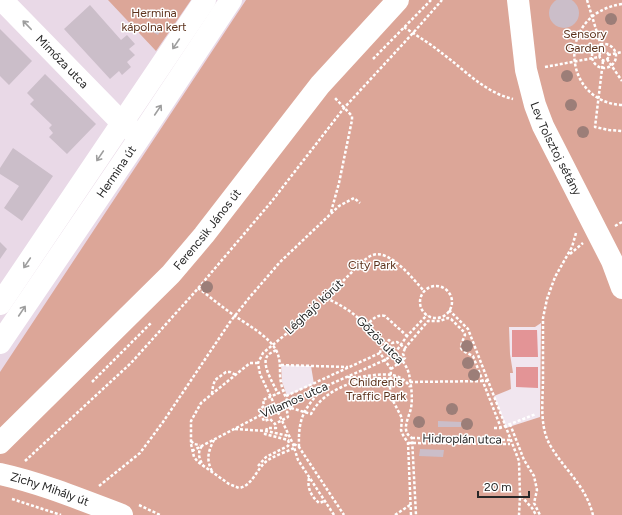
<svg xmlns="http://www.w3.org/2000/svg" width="622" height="515" viewBox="0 0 622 515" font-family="Figtree,sans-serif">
<rect width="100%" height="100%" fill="#e9d9e7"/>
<path fill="#dca698" d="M 108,0 L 191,0 L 156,51 Z
M 246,0 L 622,0 L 622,515 L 0,515 L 0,372 Z"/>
<path fill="#e39496" d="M 512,330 L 538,330 L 538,357 L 512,357 Z
M 516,367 L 538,367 L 538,388 L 516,388 Z"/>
<path fill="#f1e6ef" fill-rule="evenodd" d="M 541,323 L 540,417 L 506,428 L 494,396 L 511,389 L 510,373 L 513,373 L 510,354 L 509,327 L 535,327 ZM 512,330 L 537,330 L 538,357 L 512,357 ZM 516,367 L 538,367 L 538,388 L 516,387 Z
M 281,365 L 311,366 L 314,384 L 287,396 L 282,382 Z"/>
<path fill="#cbbec9" d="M549 13a15 15 0 1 1 30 0a15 15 0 1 1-30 0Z
M 90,5 L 121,40 L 127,35 L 135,44 L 129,49 L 135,55 L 127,62 L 131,67 L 122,75 L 119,71 L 110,79 L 64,29 Z
M 154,23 L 162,28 L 158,35 L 149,30 Z
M 0,29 L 32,61 L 9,85 L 0,76 Z
M 45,74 L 96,124 L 67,154 L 49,137 L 53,133 L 49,128 L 52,125 L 30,104 L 34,100 L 27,93 Z
M 13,148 L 53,176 L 22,221 L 4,208 L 19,186 L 0,174 L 0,168 Z
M 0,242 L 7,249 L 0,259 Z
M 438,421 L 462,422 L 461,427 L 438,427 Z
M 420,449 L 444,450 L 443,457 L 419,456 Z"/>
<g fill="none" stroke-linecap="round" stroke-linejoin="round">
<path stroke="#fff" stroke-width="2.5" stroke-dasharray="3 2" stroke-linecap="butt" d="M 587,0 L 603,52
M 622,4 C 555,14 562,102 622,105
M 404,27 C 417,36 431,44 443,54 C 466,71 484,92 513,99
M592 56a12 12 0 1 1 24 0a12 12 0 1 1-24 0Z
M599.5 56a4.5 4.5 0 1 1 9 0a4.5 4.5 0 1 1-9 0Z
M 608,55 L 622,52
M 373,59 L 431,0
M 607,59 L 622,81
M 603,61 L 595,127 L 609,130 L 622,131
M 545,67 L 599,57
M 331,212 L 339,183 L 352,120 L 352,116 L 335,98
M 615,226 L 622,222
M 576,233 L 572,247 L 555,277 L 547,299 L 543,318 C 543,338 543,359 543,379 C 543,401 539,425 550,445 C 565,471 585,484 593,515
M 570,254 L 583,243
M420 302a16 16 0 1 1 32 0a16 16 0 1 1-32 0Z
M 198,288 C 210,297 222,307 235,316 C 248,325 270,337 277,352 C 280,359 280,365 280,373 C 280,385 285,397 291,408 L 287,412 L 288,417 L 275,424 L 270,419 L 264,421 L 259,410 L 264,406 L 263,400 L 283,391 L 285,390
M 326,298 C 335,302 344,307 352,313 C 359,318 365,325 371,330 C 384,342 404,356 409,374 C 411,384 413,398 411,408 C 409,418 400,431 412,438 L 416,515
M 449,310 L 468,329 L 519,461 L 520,496 L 519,515
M 366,326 C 372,320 376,314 385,316 L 407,336
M 276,350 C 273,352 270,353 268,355 C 260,364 274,384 278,394
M 258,363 L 250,363 L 201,403 L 191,421 L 191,444 L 194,457 L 198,462 L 229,484 L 239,488 C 253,486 257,467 268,460 C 276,455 286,452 294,448
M 281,365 L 348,367
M 391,369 L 405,358 L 403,354 L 405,348
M 348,377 C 367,379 396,365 410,387
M 92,382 L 151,323
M 410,382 L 488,381
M 212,394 L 213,386 L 215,380 L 226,372 L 230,372 L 236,375
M 286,396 L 380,353
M 291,408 L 311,414 C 324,388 364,375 390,379
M 510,424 L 524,460 L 534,476 L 537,490 L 534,503 L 540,515
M 494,428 L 500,428 L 536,414
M 235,429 L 266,431 L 289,436
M 412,438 L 511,440
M 191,441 L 194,444 L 200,445
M 408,443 L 510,444
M 294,444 L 299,447 L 344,515
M 202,446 C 197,452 199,459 203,465
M 299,447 C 298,417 304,409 324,387
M 192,451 L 261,415 L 385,360 L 395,353 L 407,336 L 427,315
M 25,461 L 131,363 L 194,293 L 272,201 L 344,108 L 413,33 L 442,0
M 258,466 L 266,457 L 288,446 L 289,443 L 288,440 L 265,434 L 267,428 L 276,428 L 275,424
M 212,471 C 206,460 208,451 214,440
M 309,478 C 307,488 311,496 319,503 L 325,501
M 99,486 L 140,453 L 163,422 L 230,322 L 249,298 L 280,262 L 339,206 L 354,198 L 360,203
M 521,496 L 532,508 L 536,515
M 12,499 L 61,515
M 139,505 L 160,515
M 334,515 L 298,460 L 293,444 L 260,374 L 258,363 L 263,353 L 309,315 L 358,266 C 362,262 367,257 373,255 C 390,249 414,280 424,291
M 395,515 L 410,505
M 411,515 L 408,443 L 403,435 L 401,430 L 402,418 L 392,399 L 390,392 L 391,369 L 380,353 L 381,348 L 389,340 L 392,343 L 397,342 L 405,348 L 428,321 L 440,321 L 448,318 L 451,319 L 464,332 L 465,335 L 462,342 L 461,348 L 463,351 L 473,356 L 501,428"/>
<g stroke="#fff" stroke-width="22">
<path id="s1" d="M 2,0 L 122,123 L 133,131"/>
<path id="s2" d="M 518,0 L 526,70 L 535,105 L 543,126 L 612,261 L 622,288"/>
<path d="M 0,304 L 205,0"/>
<path id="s3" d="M 0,343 L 140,137 L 231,0"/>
<path id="s4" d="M 0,443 L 171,274 L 204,235 L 320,85 L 398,0"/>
<path id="s5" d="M 0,474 C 41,483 82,500 122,515"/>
</g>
</g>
<g fill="#9c7e78">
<circle cx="611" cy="19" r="6"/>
<circle cx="567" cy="76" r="6"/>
<circle cx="571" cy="105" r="6"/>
<circle cx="583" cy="132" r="6"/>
<circle cx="207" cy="287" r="6"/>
<circle cx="467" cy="346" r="6"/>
<circle cx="468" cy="363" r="6"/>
<circle cx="474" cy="375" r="6"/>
<circle cx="452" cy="409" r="6"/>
<circle cx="419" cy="422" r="6"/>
<circle cx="467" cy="424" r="6"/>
</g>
<defs><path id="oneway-shaft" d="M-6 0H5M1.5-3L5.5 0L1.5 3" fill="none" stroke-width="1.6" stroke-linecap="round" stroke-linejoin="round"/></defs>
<g stroke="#9e9e9e">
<use href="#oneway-shaft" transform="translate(27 25) rotate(-134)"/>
<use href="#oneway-shaft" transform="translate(176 44) rotate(124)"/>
<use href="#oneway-shaft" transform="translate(158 110) rotate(-56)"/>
<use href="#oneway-shaft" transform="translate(100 156) rotate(124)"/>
<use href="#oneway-shaft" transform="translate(27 263) rotate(124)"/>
<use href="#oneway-shaft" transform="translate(22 311) rotate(-56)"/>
</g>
<g text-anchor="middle" stroke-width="3" stroke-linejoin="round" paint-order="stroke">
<g font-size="12" fill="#5d331d" stroke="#fff">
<text x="154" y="17">Hermina<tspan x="154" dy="14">kápolna kert</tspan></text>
<text x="585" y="38">Sensory<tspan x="585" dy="14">Garden</tspan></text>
<text x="372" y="269">City Park</text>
<text x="376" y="386">Children's<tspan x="376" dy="14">Traffic Park</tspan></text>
</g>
<g font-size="12" fill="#272727" stroke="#fff">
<text dy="4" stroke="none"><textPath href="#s1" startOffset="86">Mimóza utca</textPath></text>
<text dy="4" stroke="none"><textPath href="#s2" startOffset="155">Lev Tolsztoj sétány</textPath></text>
<text dy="4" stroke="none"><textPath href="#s3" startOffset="207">Hermina út</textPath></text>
<text dy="4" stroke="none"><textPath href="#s4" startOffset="298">Ferencsik János út</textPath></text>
<text transform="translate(314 307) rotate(-43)" y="4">Léghajó körút</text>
<text transform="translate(380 340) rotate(45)" y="4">Gőzös utca</text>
<text transform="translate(294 400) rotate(-24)" y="4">Villamos utca</text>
<text transform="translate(462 439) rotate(1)" y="4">Hidroplán utca</text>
<text dy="4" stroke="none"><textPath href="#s5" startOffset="52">Zichy Mihály út</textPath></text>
</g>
</g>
<path d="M478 491v6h51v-6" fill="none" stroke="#272727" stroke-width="2"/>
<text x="484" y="491" font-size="12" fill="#272727" stroke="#ffffff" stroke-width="3" paint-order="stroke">20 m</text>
</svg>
